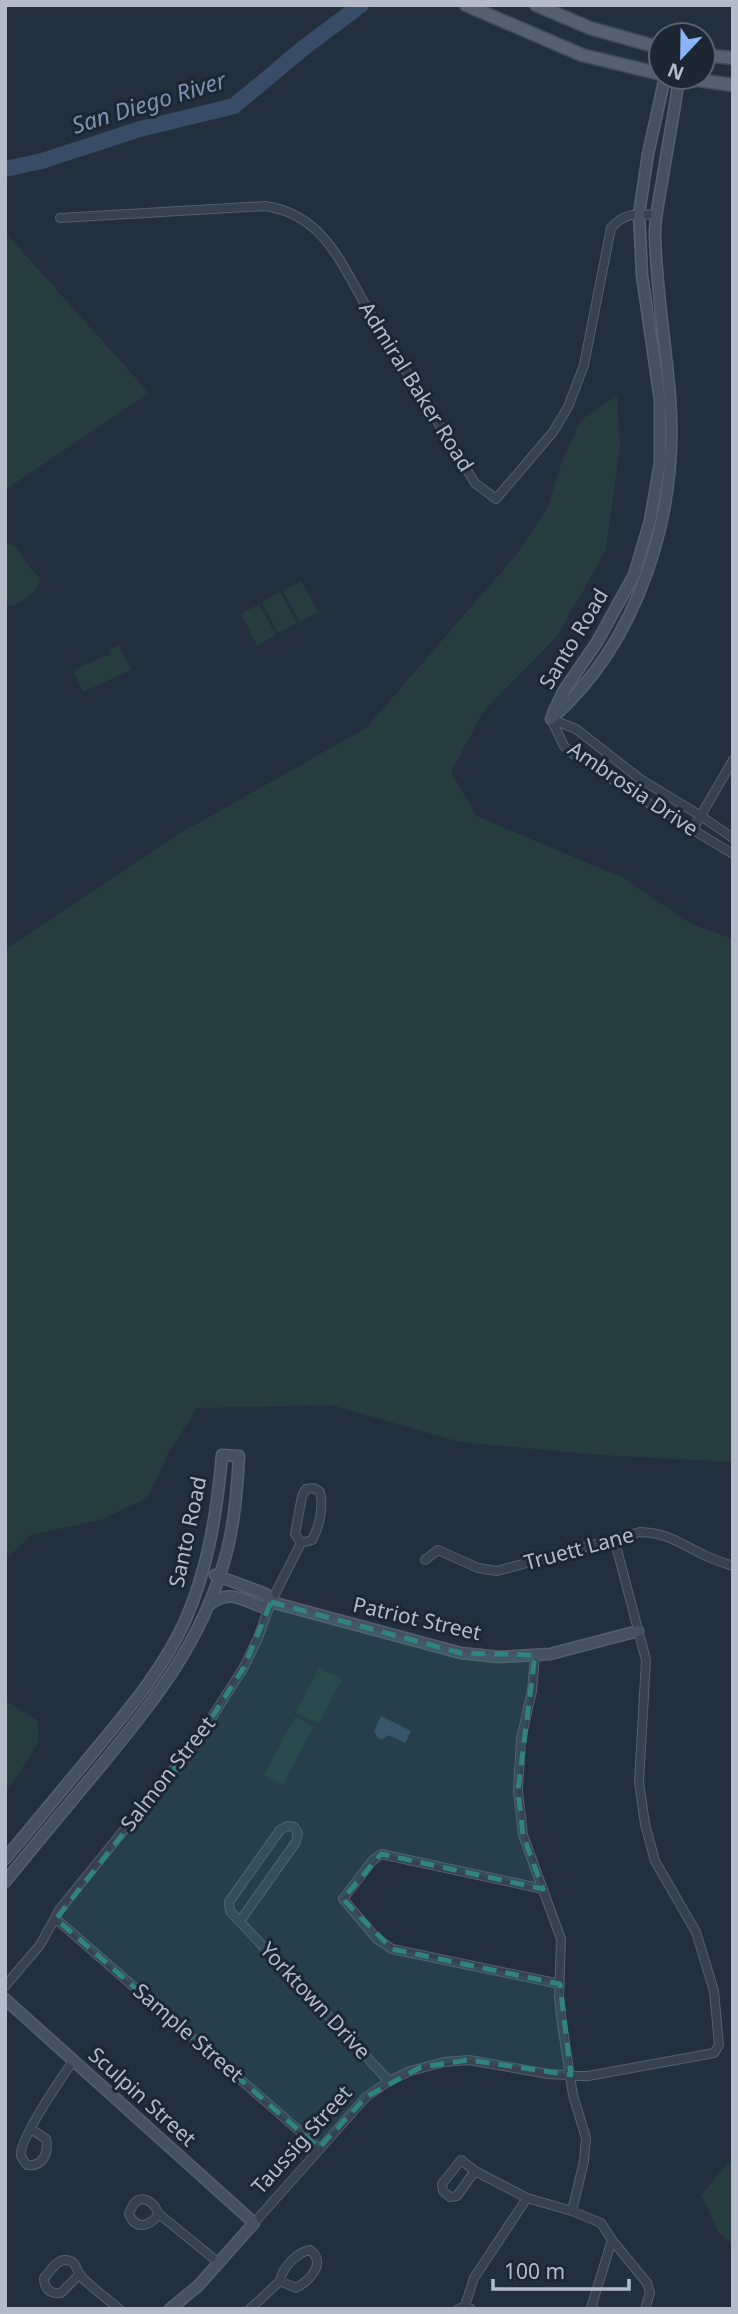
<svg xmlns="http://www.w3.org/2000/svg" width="738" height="2314" viewBox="0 0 738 2314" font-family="'Noto Sans',sans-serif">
<rect width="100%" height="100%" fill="#242f3e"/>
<path fill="#263c3f" d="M 5,232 L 149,393 L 5,490 Z
M 617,395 L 620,445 L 606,550 L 558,635 L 483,712 L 451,772 L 477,816 L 623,878 L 691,924 L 733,939 L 733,1462 L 602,1455 L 460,1442 L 331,1405 L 197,1408 L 169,1452 L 147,1498 L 103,1519 L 31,1535 L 5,1560 L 5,950 L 179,834 L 366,728 L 516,555 L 547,509 L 561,464 L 580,421 Z
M 8,544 L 15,546 L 26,563 L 40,578 C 37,592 20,607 5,606 L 5,546 Z
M 301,581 L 318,612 L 300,622 L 283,591 Z
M 280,592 L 297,623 L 278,633 L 262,602 Z
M 259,604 L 276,635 L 257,645 L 241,614 Z
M 119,645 L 131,670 L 83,692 L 73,670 L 110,654 L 109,649 Z
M 319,1668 L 342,1679 L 319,1724 L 296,1713 Z
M 5,1700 L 37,1720 L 39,1738 L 37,1745 L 5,1794 Z
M 295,1717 L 314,1726 L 283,1785 L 264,1775 Z
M 733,2162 L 733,2245 L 719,2233 L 701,2195 L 727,2164 Z"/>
<path fill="#394c67" d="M 381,1716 L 411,1731 L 405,1743 L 389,1735 L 383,1739 L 378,1738 L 374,1731 Z"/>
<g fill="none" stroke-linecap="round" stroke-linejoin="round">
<path stroke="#394c67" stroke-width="16" d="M 5,169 L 42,161 L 140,129 L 234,106 L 306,46 L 361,5"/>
<g stroke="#565f6c" stroke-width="10">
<path id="street" d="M 60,218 L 265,206 C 322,214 340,261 366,306 L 475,483 L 496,499 L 553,432 L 568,407 L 584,365 L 611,228 C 625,212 636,214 656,215
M 551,719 L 564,746 L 572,753 L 650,804 L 733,854
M 551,719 L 576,729 L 640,779 L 701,816 L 733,838
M 693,829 L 733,760
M 425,1560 L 438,1550 L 478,1568 L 497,1571 L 640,1532 C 670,1533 680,1544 706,1556 C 715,1560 724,1563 733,1566
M 535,1655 L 532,1691 L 521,1739 L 518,1791 L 523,1835 L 561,1939 L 559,1997 L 562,2024 L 573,2095 L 586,2138 L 584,2161 L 572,2211
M 543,1889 L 381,1854 L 372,1861 L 343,1899 L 377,1939 L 392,1949 L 560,1984
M 56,1919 L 319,2148
M 240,1921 L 296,1842 L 298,1833 L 294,1827 L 287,1826 L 280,1830 L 229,1902 L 230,1911 L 389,2081
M 5,1986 L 40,1945 L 60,1909 L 200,1736 L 244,1667 L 258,1638 L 271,1602 L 301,1543 L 312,1540 C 319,1528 324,1506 320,1492 L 314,1488 L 306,1489 L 302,1496 L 295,1534 L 301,1543
M 31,2129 L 46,2139 C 49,2153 43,2167 27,2165 C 25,2163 22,2158 21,2156 C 18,2140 63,2076 73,2061
M 475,2171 L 457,2196 L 450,2197 L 443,2191 L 442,2184 L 461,2160 L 475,2171 L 527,2198 L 572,2211 L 601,2223 L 612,2240
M 159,2214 C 150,2226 136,2231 129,2214 C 136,2192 151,2197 159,2214 L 219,2263
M 254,2223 L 366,2097 L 389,2081 L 410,2071 L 444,2062 L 469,2060 L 548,2074 L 588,2076 L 714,2053 L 719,2045 L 714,1991 L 696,1932 L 655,1861 L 645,1824 L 639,1782 L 646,1660 L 614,1538
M 80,2274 L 61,2293 C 50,2294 44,2289 44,2278 C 50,2272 56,2260 65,2260 C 76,2260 76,2269 80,2275 C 89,2286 108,2299 119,2309
M 465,2306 L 474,2278 L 527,2198
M 250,2309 L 280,2281 C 282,2268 297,2252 310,2250 C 327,2263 310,2280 296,2288 L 280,2281
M 458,2309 L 465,2306 L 471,2309
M 594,2309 L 591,2308 L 612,2240 L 647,2283 L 650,2293 L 645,2309"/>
</g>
<g stroke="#565f6c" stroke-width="13">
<path id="secondary" d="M 553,713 L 563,692 L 597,642 L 634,575 L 650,521 L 660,463 L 660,400 L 642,275 L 639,214 L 648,154 L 665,77
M 551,719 C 639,642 679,513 670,398 C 666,343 656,289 655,234 C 655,215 660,195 663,176 C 668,143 675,110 679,77
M 215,1575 L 266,1594 L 271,1602 L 461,1653 L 499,1657 L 550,1654 L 638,1631
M 209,1605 C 229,1589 241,1599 262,1607 L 271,1602
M 5,1859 C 36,1822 66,1785 97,1748 C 130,1708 163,1669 185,1621 C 208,1569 217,1512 222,1455 L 239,1456 C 237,1492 234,1528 224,1562 C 200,1644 156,1698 104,1762 C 71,1802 38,1841 5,1882
M 5,1999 L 254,2223 L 198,2286 L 170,2309"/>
</g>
<g stroke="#414a57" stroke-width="15">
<path id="primary" d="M 466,5 L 582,55 L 661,74
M 536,5 L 590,28 L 661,48
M 703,55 L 733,58
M 676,77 L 733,85"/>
</g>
<use href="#street" stroke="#38414e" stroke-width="8"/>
<use href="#secondary" stroke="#465061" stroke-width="10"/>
<use href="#primary" stroke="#56606e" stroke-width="12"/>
</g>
<path fill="#308480" fill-opacity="0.2" stroke="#308480" stroke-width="5" stroke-dasharray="14 9" stroke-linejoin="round" d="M 271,1602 L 461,1653 L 535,1655 L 518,1791 L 523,1835 L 543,1889 L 381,1854 L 343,1899 L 392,1949 L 560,1984 L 571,2075 L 469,2060 L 421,2067 L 366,2097 L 319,2148 L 56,1919 L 200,1736 L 244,1667 Z"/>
<g text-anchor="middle" stroke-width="6" stroke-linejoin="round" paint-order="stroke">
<g font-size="21" fill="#b4bcc9" stroke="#1d2633">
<text transform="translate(416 387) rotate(58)" y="7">Admiral Baker Road</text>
<text transform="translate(574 639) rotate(-59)" y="7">Santo Road</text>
<text transform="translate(633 789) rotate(34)" y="7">Ambrosia Drive</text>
<text transform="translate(188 1532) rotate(-78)" y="7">Santo Road</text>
<text transform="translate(579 1549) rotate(-15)" y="7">Truett Lane</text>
<text transform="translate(417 1619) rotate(13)" y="7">Patriot Street</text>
<text transform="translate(168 1774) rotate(-52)" y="7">Salmon Street</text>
<text transform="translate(315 2001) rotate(47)" y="7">Yorktown Drive</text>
<text transform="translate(188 2033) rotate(41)" y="7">Sample Street</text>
<text transform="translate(142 2097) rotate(42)" y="7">Sculpin Street</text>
<text transform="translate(302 2140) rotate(-48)" y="7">Taussig Street</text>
</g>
<g font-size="23" font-style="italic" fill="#7c92b1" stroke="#1d2633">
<text transform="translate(149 103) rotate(-17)" y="8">San Diego River</text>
</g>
</g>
<rect width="738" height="2314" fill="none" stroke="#b4bcc9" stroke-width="14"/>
<g transform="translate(682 56) rotate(202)"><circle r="33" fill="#1d2633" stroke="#59626f" stroke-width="2"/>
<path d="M0-5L12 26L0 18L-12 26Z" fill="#8ab4f8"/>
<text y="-10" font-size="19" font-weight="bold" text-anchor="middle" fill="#b4bcc9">N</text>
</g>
<path d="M493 2279v10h136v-10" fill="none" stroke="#b4bcc9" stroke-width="3.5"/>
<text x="504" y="2279" font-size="21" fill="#b4bcc9" stroke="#1d2633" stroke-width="5" paint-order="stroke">100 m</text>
</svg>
